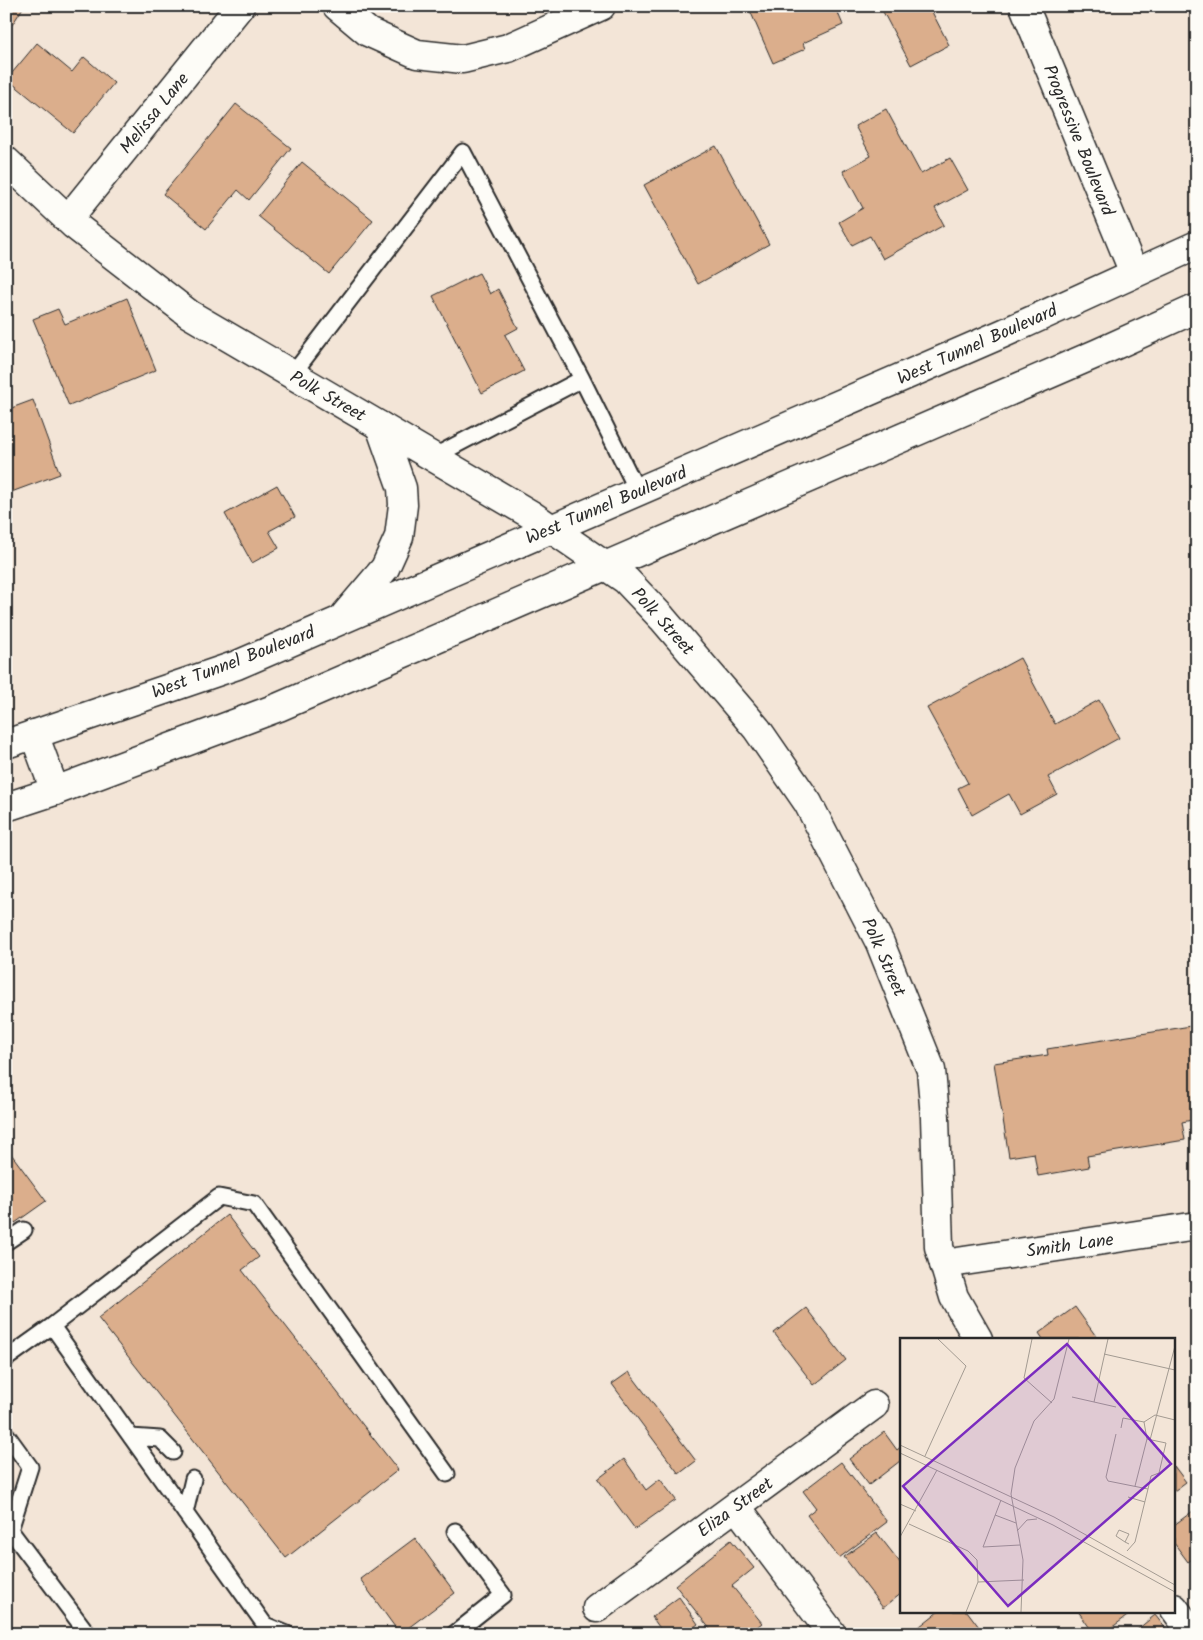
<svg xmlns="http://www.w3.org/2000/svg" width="1203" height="1640" viewBox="0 0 1203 1640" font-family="Kalam,sans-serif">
<rect width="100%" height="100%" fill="#f3e5d7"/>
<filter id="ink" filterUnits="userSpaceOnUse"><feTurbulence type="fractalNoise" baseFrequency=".02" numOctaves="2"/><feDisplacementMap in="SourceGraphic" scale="10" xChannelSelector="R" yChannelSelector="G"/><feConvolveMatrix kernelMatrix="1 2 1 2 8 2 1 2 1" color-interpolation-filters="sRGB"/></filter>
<g filter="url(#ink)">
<path fill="#dbae8c" stroke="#2b2b2b" d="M 6,6 L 24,6 L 12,25 L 6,21 Z
M 748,6 L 835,6 L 843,25 L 803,43 L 805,49 L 773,63 Z
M 880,6 L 929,6 L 949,45 L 911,65 Z
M 37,43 L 72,72 L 84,57 L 114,83 L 73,133 L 7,79 Z
M 236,104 L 291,148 L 249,200 L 238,190 L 206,229 L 163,194 Z
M 886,109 L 921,174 L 950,158 L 968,190 L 935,208 L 944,225 L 883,259 L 870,236 L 852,245 L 839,222 L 863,208 L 843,171 L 871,156 L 855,126 Z
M 716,146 L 769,244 L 698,284 L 644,185 Z
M 302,162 L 373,220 L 329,274 L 258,216 Z
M 479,273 L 490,294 L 498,289 L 518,328 L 505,335 L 524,371 L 482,393 L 433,296 Z
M 127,298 L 156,370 L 69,406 L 33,319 L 58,309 L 65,324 Z
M 33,400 L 60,474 L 6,494 L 6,410 Z
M 277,485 L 295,517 L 269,531 L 279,548 L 252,563 L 225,514 Z
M 1020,658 L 1055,724 L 1099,700 L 1119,738 L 1048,777 L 1057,794 L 1020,814 L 1009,794 L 972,815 L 958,788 L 968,783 L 927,708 Z
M 1197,1025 L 1197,1119 L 1182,1122 L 1185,1140 L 1087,1156 L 1089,1167 L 1038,1176 L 1034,1153 L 1009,1157 L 994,1063 L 1048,1055 L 1047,1049 Z
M 6,1147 L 46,1201 L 15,1223 L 6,1210 Z
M 227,1215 L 259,1257 L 242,1270 L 398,1470 L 286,1558 L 98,1318 Z
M 1075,1307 L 1098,1339 L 1043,1339 L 1039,1333 Z
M 806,1308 L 846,1360 L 814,1385 L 774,1333 Z
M 629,1372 L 696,1461 L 679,1474 L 612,1384 Z
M 884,1432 L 897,1450 L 902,1446 L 902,1463 L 900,1461 L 869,1485 L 849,1459 Z
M 624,1459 L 646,1490 L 660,1479 L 676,1500 L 635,1529 L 598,1479 Z
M 841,1462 L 887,1522 L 839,1558 L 807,1515 L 816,1508 L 803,1491 Z
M 1174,1466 L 1186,1482 L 1174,1491 Z
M 1197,1508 L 1197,1556 L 1188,1562 L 1174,1543 L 1174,1525 Z
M 877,1533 L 902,1565 L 902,1593 L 883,1608 L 844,1557 Z
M 415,1538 L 455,1593 L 400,1634 L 360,1579 Z
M 731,1540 L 754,1568 L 732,1586 L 762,1623 L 748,1634 L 714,1634 L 675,1585 Z
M 679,1597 L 698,1624 L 685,1634 L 664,1634 L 652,1617 Z
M 939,1611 L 967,1611 L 979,1627 L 971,1634 L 910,1634 Z
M 1078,1611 L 1134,1611 L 1103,1634 L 1094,1634 Z
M 1155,1615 L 1170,1634 L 1132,1634 Z"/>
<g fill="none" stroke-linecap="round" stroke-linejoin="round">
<g stroke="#2b2b2b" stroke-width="19">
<path id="service" d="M 292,375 L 463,152 L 582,379 L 638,492
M 433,457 L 582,379
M 6,1242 L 24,1230
M 52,1326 L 265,1625 L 287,1634
M 6,1359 L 52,1326 L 219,1197 L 254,1204 L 447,1474
M 6,1434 L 30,1467 L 10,1530 L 88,1634
M 131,1437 L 160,1439 L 173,1452
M 185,1513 L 193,1479
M 454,1634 L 503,1595 L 455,1531"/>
</g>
<g stroke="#2b2b2b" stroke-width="31">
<path id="minor" d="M 337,6 L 368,32 L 417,54 L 463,59 L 508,48 L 601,6
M 1024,6 L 1134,273
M 68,219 L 240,6
M 34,734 L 55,791
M 944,1264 L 1197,1226
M 736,1506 L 832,1634
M 597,1608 L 874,1405"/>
</g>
<g stroke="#2b2b2b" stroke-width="31">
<path id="tertiary" d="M 6,161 L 74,225 L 189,314 L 530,514 L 626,580 L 662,618 L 757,729 L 808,803 L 880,943 L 931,1070 L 935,1117 L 939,1247 L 954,1297 L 978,1339
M 1174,1608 L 1193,1634"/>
</g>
<g stroke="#2b2b2b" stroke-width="31">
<path id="secondary" d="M 345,615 L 385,568 L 399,537 L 403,505 L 402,488 L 380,426
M 6,744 L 237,665 L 1004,333 L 1197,245
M 6,807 L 55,791 L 279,707 L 1098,353 L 1197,308"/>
</g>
<use href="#service" stroke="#fdfcf7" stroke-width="15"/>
<use href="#minor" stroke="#fdfcf7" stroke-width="28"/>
<use href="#tertiary" stroke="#fdfcf7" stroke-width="28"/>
<use href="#secondary" stroke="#fdfcf7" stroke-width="28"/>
</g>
</g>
<g text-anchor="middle" stroke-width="4" stroke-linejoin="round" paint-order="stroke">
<g font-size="18" fill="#2b2b2b" stroke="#fdfcf7">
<text transform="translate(154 113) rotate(-51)" y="6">Melissa Lane</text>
<text transform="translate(1079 140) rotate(68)" y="6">Progressive Boulevard</text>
<text transform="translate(977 344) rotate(-24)" y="6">West Tunnel Boulevard</text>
<text transform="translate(328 396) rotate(30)" y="6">Polk Street</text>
<text transform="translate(606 505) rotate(-23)" y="6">West Tunnel Boulevard</text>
<text transform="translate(663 621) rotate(48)" y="6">Polk Street</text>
<text transform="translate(233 662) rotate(-21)" y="6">West Tunnel Boulevard</text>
<text transform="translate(884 957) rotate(66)" y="6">Polk Street</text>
<text transform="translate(1070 1245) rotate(-8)" y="6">Smith Lane</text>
<text transform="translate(735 1507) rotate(-36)" y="6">Eliza Street</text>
</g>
</g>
<g transform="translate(900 1338)">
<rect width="275" height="275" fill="#f3e5d7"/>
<path fill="none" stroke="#a39b92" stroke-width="1" d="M 132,1 L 124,40 L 152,65M 204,16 L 275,32M 172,59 L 216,69M 194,64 L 208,1M 244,84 L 255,77 L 275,82M 221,90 L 223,80 L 244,84 L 247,101 L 235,148M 216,96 L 206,139 L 208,143 L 248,151 L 235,204 L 227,213M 247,101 L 266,105 L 259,135 L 251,138 L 248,151M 250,102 L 275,8M 0,107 L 154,179 L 275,247M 0,115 L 153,187 L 275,254M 25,118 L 66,28 L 38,1M 228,159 L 245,164M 101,162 L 83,209 L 120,207M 0,166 L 16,173M 95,177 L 116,185M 9,186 L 68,213 L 77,222 L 78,244 L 66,274M 117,193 L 127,182 L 137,181M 0,199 L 37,132M 225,204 L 229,196 L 219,192 L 216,198 L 225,204 L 229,206M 78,244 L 124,242M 121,274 L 123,222 L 111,156 L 115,130 L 134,83 L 154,61 L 169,1"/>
<path fill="#7b2cbf" fill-opacity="0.15" stroke="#7b2cbf" stroke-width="2.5" d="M 167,6 L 271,126 L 108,268 L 3,148 Z"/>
<rect width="275" height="275" fill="none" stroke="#2b2b2b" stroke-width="2.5"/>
</g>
<rect width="1203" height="1640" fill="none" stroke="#fdfcf7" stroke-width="25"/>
<rect x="12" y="12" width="1178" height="1615" fill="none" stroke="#2b2b2b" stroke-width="2" filter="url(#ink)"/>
</svg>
